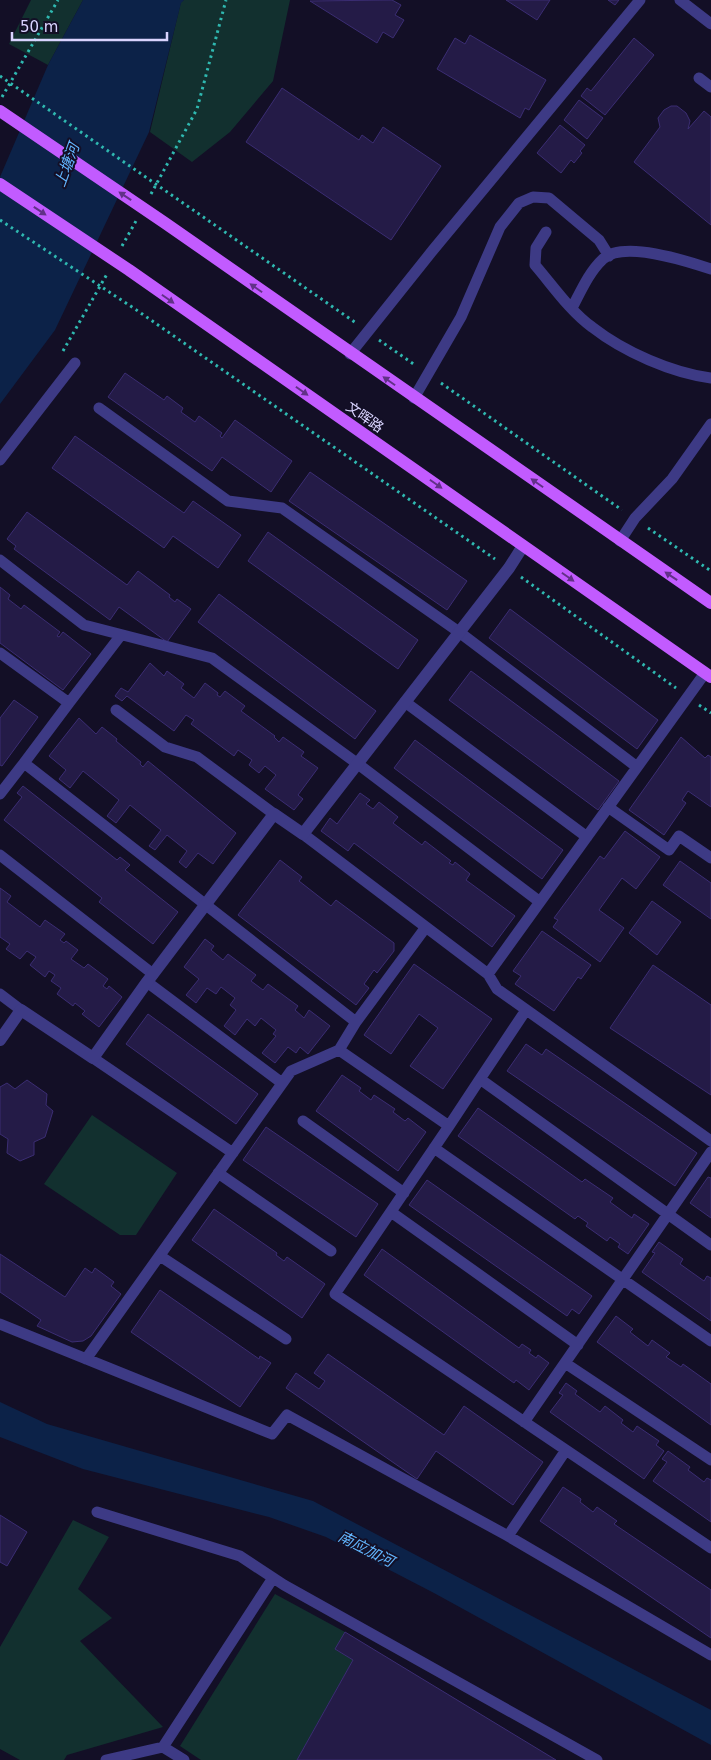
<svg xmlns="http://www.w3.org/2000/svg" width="711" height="1760" viewBox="0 0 711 1760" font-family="'DejaVu Sans','Noto Sans SC',sans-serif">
<rect width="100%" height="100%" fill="#130f26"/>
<path fill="#12302f" d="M 31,0 L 83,0 L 48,65 L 9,44 Z
M 184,0 L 290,0 L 273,81 L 230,132 L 192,162 L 150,132 L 181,2 Z
M 92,1115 L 177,1173 L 136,1235 L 120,1235 L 44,1184 Z
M 73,1520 L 109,1537 L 78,1589 L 112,1618 L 80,1641 L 163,1727 L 67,1755 L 64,1760 L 20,1760 L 0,1749 L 0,1647 Z
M 275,1594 L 345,1632 L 335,1649 L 353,1660 L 297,1760 L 201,1760 L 180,1746 Z"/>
<path fill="#0c2248" d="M 83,0 L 184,0 L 181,3 L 149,132 L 55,330 L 0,404 L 0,177 L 48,65 Z
M 0,1402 L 47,1424 L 313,1501 L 711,1710 L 711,1745 L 434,1593 L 326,1537 L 269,1517 L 83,1469 L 0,1437 Z"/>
<path fill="#241b47" stroke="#3b2d73" d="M 392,0 L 401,5 L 395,15 L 404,20 L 393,38 L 383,32 L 377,43 L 310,1 Z
M 506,0 L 550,0 L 537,20 Z
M 608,0 L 619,0 L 615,5 Z
M 470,35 L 546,80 L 529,110 L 525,108 L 520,118 L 437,69 L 455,38 L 465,44 Z
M 634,38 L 654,55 L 605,115 L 581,96 L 587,88 L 591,91 Z
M 282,88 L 359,140 L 362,135 L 373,143 L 383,127 L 441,166 L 391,240 L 246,142 Z
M 579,100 L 603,118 L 587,139 L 564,120 Z
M 671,106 L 677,106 L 686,113 L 690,121 L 688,129 L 704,111 L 711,117 L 711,225 L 634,162 L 660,127 L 658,118 L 664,110 Z
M 560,125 L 585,145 L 580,151 L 582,153 L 574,163 L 571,160 L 561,173 L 537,153 Z
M 125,373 L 164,400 L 167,396 L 183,408 L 181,412 L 195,422 L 199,416 L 222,433 L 220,436 L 222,438 L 235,420 L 292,461 L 271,492 L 222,457 L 212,471 L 108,397 Z
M 75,436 L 184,513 L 193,501 L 241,535 L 218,568 L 173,536 L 164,548 L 52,468 Z
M 310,472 L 467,581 L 447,610 L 289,501 Z
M 27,512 L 127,585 L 138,571 L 170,595 L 169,597 L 175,602 L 177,599 L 191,609 L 167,642 L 119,607 L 110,620 L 14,549 L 16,546 L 7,539 Z
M 268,532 L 418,640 L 398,669 L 248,561 Z
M 0,587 L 10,595 L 8,599 L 21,609 L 24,605 L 60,632 L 57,636 L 59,637 L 63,632 L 91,654 L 63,690 L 0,643 Z
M 219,594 L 376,711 L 355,739 L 198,622 Z
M 510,609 L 658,720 L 637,749 L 489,638 Z
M 150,663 L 164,676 L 167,671 L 184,684 L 181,688 L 194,698 L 205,683 L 218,693 L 217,695 L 220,697 L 225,691 L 245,706 L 241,711 L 275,736 L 274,737 L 279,742 L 283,737 L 304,752 L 301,756 L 318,768 L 298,795 L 303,799 L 294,810 L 265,789 L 276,775 L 265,766 L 259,773 L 249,765 L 252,760 L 238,750 L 234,756 L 191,724 L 194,720 L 186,715 L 174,731 L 127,696 L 122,701 L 115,696 L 121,688 L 128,692 Z
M 471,671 L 619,781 L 598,810 L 449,700 Z
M 14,700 L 38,717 L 2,766 L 0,765 L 0,718 Z
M 79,718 L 96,734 L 102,727 L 117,739 L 116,741 L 141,762 L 140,764 L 143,767 L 148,761 L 236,833 L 213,864 L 198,853 L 186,868 L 179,862 L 187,851 L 167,835 L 155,850 L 149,846 L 161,830 L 130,805 L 116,823 L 107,816 L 119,800 L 83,771 L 70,788 L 59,779 L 66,770 L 49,756 Z
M 681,737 L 705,758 L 708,755 L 711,757 L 711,807 L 688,791 L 682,800 L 686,803 L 664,835 L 629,810 Z
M 415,740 L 563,850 L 542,879 L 394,768 Z
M 23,786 L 117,860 L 120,857 L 130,865 L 125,870 L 178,912 L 153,944 L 99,902 L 102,898 L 4,820 L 22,797 L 17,793 Z
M 360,793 L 370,800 L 366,804 L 373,809 L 379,802 L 398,817 L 393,823 L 422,845 L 425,841 L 451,861 L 449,863 L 453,865 L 455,862 L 470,874 L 466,880 L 515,916 L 492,947 L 354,843 L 348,851 L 321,831 L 330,818 L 337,824 Z
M 625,831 L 660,857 L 636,889 L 622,878 L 599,910 L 624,928 L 600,962 L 553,927 L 558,920 L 554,918 L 600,856 L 604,859 Z
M 280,860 L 302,877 L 299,881 L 331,906 L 336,900 L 394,943 L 394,951 L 377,973 L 374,970 L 364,984 L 369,988 L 356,1005 L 238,915 Z
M 680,861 L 711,883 L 711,919 L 663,885 Z
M 0,888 L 11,896 L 7,902 L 40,927 L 45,920 L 65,934 L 60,940 L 64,943 L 66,941 L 78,950 L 71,959 L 84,968 L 88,964 L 108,979 L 103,986 L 107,989 L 109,986 L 122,997 L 99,1027 L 82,1014 L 85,1011 L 75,1003 L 73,1006 L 57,994 L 61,988 L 51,981 L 55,975 L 49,971 L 45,977 L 30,965 L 36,957 L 27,951 L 20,959 L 6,949 L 10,944 L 0,937 Z
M 652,901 L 681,922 L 657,955 L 629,933 Z
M 542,931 L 591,965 L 581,979 L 578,977 L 554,1011 L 515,984 L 521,976 L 513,971 Z
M 205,939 L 214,946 L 211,950 L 223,960 L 228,954 L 256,975 L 251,981 L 263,990 L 268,984 L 298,1006 L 295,1010 L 304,1018 L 309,1010 L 330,1026 L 308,1054 L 300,1047 L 296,1053 L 288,1047 L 275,1063 L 262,1053 L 276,1036 L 273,1034 L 276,1030 L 261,1018 L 255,1026 L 247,1019 L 235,1035 L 224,1026 L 236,1010 L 230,1005 L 235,998 L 221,987 L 216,994 L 207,988 L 196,1003 L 186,995 L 199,979 L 184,967 Z
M 414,964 L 492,1019 L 443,1089 L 410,1066 L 438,1028 L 419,1014 L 391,1054 L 364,1035 Z
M 653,965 L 711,1005 L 711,1095 L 610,1028 Z
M 148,1014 L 258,1094 L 236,1124 L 126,1044 Z
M 526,1044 L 542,1055 L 546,1049 L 697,1153 L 675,1186 L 507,1071 Z
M 342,1075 L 361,1088 L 359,1091 L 371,1100 L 374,1095 L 395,1109 L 393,1112 L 405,1121 L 408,1118 L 426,1132 L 398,1171 L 316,1111 Z
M 27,1080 L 47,1094 L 46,1105 L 53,1111 L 45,1137 L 34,1142 L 34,1155 L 20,1161 L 7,1153 L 8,1139 L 0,1134 L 0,1087 L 7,1083 L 15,1089 Z
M 478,1108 L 582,1182 L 585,1179 L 613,1198 L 610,1202 L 632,1218 L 634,1214 L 649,1224 L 628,1254 L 618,1247 L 620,1244 L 610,1237 L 607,1241 L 586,1226 L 588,1223 L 578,1216 L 575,1219 L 458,1136 Z
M 266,1127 L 378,1204 L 356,1237 L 243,1160 Z
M 708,1177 L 711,1178 L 711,1218 L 690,1203 Z
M 427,1180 L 592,1296 L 579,1314 L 572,1309 L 567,1316 L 409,1205 Z
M 214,1209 L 277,1253 L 276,1255 L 284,1261 L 287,1257 L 325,1284 L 302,1318 L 192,1240 Z
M 659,1242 L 683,1259 L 680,1264 L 704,1281 L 707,1276 L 711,1278 L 711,1321 L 642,1272 L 655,1253 L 652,1252 Z
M 382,1249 L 519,1348 L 522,1344 L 531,1350 L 529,1353 L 536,1358 L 538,1355 L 549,1363 L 529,1390 L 516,1380 L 514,1383 L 364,1275 Z
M 0,1254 L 65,1297 L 85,1268 L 92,1273 L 95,1268 L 114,1282 L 111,1286 L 121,1294 L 91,1336 L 83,1341 L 72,1342 L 37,1326 L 41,1320 L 0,1292 Z
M 160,1290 L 259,1359 L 260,1356 L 271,1363 L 240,1407 L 131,1332 Z
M 616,1316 L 633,1329 L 630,1332 L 648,1346 L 652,1340 L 670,1353 L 666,1357 L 681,1367 L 683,1364 L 711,1384 L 711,1425 L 597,1342 Z
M 328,1354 L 444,1435 L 464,1406 L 543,1462 L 513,1505 L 436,1451 L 417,1479 L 286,1388 L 296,1373 L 319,1389 L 325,1381 L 314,1373 Z
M 566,1383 L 577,1391 L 575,1394 L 600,1412 L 605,1406 L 623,1420 L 621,1423 L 633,1432 L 637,1426 L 659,1441 L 656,1445 L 664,1451 L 644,1479 L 550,1412 L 563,1395 L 559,1393 Z
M 668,1451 L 690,1467 L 688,1470 L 704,1482 L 707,1478 L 711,1480 L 711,1522 L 653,1481 L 667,1462 L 662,1459 Z
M 563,1487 L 581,1499 L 580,1502 L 593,1512 L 597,1507 L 617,1521 L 614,1524 L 711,1590 L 711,1638 L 540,1521 Z
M 0,1515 L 27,1532 L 7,1566 L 0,1562 Z
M 345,1632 L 556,1760 L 297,1760 L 353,1660 L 335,1649 Z"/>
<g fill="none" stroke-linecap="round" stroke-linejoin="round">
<path stroke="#2fb8b0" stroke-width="3" stroke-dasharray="2.5 4" stroke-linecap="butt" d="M 0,76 L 356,323
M 2,97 L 58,0
M 151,194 L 197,109 L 226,0
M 0,220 L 135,309 L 495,559
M 122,246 L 136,221
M 379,340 L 415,365
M 63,351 L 107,274
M 441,383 L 622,510
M 648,528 L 711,571
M 521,577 L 676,688
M 699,705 L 711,713"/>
<path stroke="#3d3a85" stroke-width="11" d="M 680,0 L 711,24
M 699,78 L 711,87
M 546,232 L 536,248 L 535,265 C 553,286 570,311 592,327 C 624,352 672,373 711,378
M 572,308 C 581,291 589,272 603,259 C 623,240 687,261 711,269
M 350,354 L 433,250 L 640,0
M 414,398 L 461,317 L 500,227 L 519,203 L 533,197 L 549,198 L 599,240 L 609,256
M 99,408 L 228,501 L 282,508 L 459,632 L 637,767
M 0,460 L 75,363
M 620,541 L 635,518 L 672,479 L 711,424
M 0,560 L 84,625 L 212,658 L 358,764 L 540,902
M 0,653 L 69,703 L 24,763 L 356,1022 L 339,1050 L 449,1126 L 480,1079 L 711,1245
M 405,702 L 587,837
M 69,703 L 121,635
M 116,710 L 165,747 L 197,757 L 274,814
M 0,794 L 24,763
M 608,807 L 669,850 L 679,836 L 711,858
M 303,834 L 488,974 L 705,673
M 0,855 L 153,974
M 488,974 L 497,989 L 711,1141
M 147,982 L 282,1083
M 0,994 L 21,1010
M 356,1022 L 426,927
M 93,1058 L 233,1153
M 480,1079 L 526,1010
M 303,1121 L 404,1193
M 449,1126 L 335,1294 L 711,1548
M 434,1148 L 711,1341
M 218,1173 L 331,1251
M 391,1212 L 578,1345
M 160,1256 L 286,1339
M 0,1324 L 272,1434 L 287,1415 L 508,1536 L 711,1655
M 86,1359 L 291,1071 L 339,1050
M 565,1363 L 711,1460
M 524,1422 L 711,1152
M 97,1512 L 240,1556 L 284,1585 L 597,1760
M 508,1536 L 566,1450
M 163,1747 L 184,1760
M 106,1760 L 163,1747 L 273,1578"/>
<path stroke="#3d3a85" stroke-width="12" d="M 0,1040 L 21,1010 L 93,1058 L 147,982 L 274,814 L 303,834 L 509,568 L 523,546"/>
<path stroke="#c25bff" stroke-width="12" d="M 0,111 L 165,223 L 711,603
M 0,184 L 129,270 L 711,677"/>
</g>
<defs><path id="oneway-solid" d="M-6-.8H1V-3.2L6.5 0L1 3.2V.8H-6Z" transform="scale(1.25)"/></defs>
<g fill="#623188">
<use href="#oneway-solid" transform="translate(125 196) rotate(-146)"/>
<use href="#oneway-solid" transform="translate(40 211) rotate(34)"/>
<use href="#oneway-solid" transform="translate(256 288) rotate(-145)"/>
<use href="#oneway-solid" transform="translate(168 299) rotate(35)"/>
<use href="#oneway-solid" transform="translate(389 381) rotate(-145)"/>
<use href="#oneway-solid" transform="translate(302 391) rotate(35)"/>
<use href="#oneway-solid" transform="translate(537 483) rotate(-145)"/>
<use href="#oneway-solid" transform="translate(436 484) rotate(35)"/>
<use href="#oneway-solid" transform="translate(671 576) rotate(-146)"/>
<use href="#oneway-solid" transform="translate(568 577) rotate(35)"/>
</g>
<g text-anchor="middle" stroke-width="4" stroke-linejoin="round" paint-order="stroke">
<g font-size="14" fill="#d9d4ff" stroke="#130f26">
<text transform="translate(365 417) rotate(35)" y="5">文晖路</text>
</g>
<g font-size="15" font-style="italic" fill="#62b6ff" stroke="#130f26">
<text transform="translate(67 165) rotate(-70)" y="5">上塘河</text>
<text transform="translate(366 1549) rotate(27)" y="5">南应加河</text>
</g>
</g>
<path d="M12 32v8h155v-8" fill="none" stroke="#d9d4ff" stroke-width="2.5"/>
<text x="20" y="32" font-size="15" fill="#d9d4ff" stroke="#130f26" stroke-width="4" paint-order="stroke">50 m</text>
</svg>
